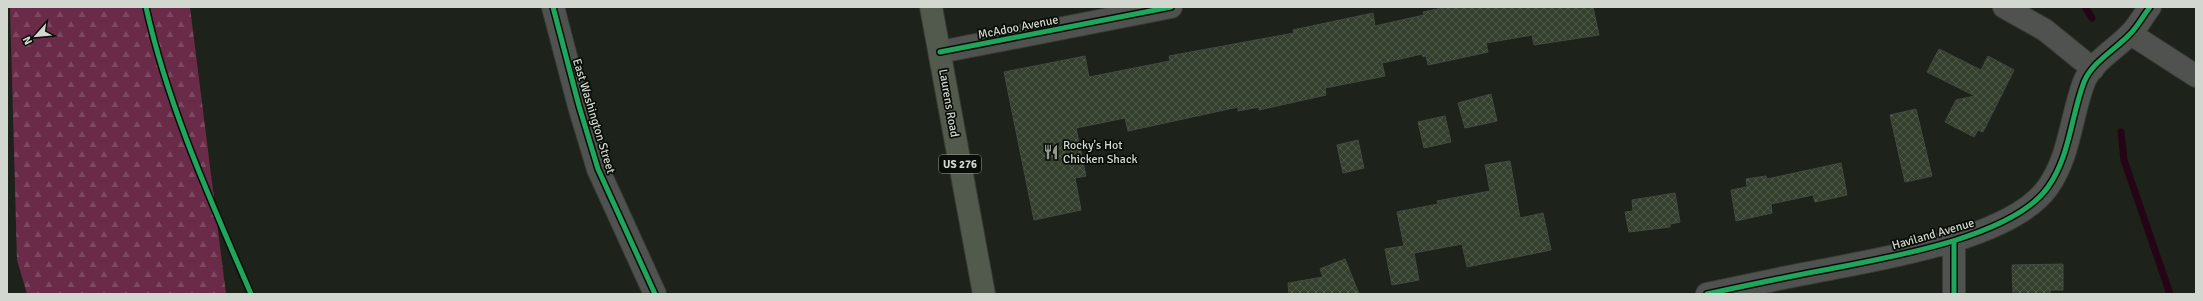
<svg xmlns="http://www.w3.org/2000/svg" width="2203" height="301" viewBox="0 0 2203 301" font-family="Signika,sans-serif">
<defs>
<pattern id="forest-firs" width="22" height="20" patternUnits="userSpaceOnUse"><rect width="22" height="20" fill="#692b47"/><path d="M5 1l3.5 6h-7zM16 11l3.5 6h-7z" fill="#7e4960"/></pattern>
<pattern id="building-cross-hatch" width="8" height="8" patternUnits="userSpaceOnUse"><rect width="8" height="8" fill="#343f2e"/><path d="M0 0l8 8M0 8l8-8" fill="none" stroke="#505a4b"/></pattern>
</defs>
<rect width="100%" height="100%" fill="#1d221b"/>
<path fill="url(#forest-firs)" d="M 10,7 L 190,7 L 226,294 L 27,294 L 17,260 Z"/>
<g fill="none" stroke-linecap="round" stroke-linejoin="round">
<path stroke="#250515" stroke-width="7" d="M 2085,7 L 2092,18
M 2121,132 L 2124,160 L 2170,294"/>
</g>
<path fill="url(#building-cross-hatch)" stroke="#444942" d="M 1447,7 L 1593,7 L 1599,35 L 1534,45 L 1532,35 L 1486,43 L 1488,52 L 1428,65 L 1426,56 L 1423,57 L 1422,54 L 1382,63 L 1385,76 L 1325,88 L 1326,95 L 1259,110 L 1259,107 L 1238,111 L 1238,107 L 1128,131 L 1125,118 L 1076,128 L 1086,176 L 1075,178 L 1081,210 L 1034,220 L 1004,72 L 1085,56 L 1089,77 L 1170,61 L 1169,56 L 1294,33 L 1293,30 L 1373,13 L 1375,26 L 1424,15 L 1423,12 Z
M 1939,49 L 1981,70 L 1988,56 L 2014,70 L 1983,132 L 1978,130 L 1974,137 L 1945,122 L 1956,100 L 1975,96 L 1927,72 Z
M 1491,94 L 1497,121 L 1465,128 L 1458,103 Z
M 1916,109 L 1932,176 L 1905,182 L 1890,115 Z
M 1445,116 L 1451,142 L 1424,148 L 1418,122 Z
M 1358,140 L 1364,168 L 1343,173 L 1337,145 Z
M 1510,161 L 1520,218 L 1543,213 L 1551,250 L 1467,267 L 1462,244 L 1414,253 L 1419,280 L 1392,285 L 1385,249 L 1404,246 L 1397,212 L 1438,204 L 1437,201 L 1490,191 L 1485,165 Z
M 1841,163 L 1847,195 L 1815,202 L 1813,195 L 1771,204 L 1772,213 L 1736,221 L 1731,190 L 1747,187 L 1746,179 L 1766,176 L 1767,179 Z
M 1675,193 L 1680,222 L 1670,224 L 1670,227 L 1629,232 L 1625,212 L 1633,211 L 1632,200 Z
M 1345,259 L 1359,294 L 1289,294 L 1288,283 L 1323,277 L 1320,269 Z
M 2063,264 L 2063,290 L 2050,290 L 2050,294 L 2013,294 L 2012,265 Z"/>
<g fill="none" stroke-linecap="round" stroke-linejoin="round">
<g stroke="#383c36" stroke-width="24">
<path id="minor" d="M 553,7 L 579,106 L 598,169 L 655,294
M 2004,7 L 2045,30 L 2093,69
M 2131,34 L 2196,76
M 940,52 L 1171,7
M 1954,241 L 1954,294
M 1707,294 C 1744,286 1782,278 1819,271 C 1879,259 2012,239 2048,187 C 2070,156 2071,116 2084,82 C 2092,62 2116,49 2130,34 C 2138,26 2143,16 2150,7"/>
</g>
<g stroke="#383c36" stroke-width="24">
<path id="major" d="M 931,7 L 984,294"/>
</g>
<use href="#minor" stroke="#4f524e" stroke-width="22"/>
<use href="#major" stroke="#525a4d" stroke-width="22"/>
<g stroke="#090d08" stroke-width="8">
<path id="cycleway" d="M 146,7 C 168,107 211,201 251,294
M 553,7 L 579,106 L 598,169 L 655,294
M 940,52 L 1171,7
M 1954,241 L 1954,294
M 1707,294 C 1744,286 1782,278 1819,271 C 1879,259 2012,239 2048,187 C 2070,156 2071,116 2084,82 C 2092,62 2116,49 2130,34 C 2138,26 2143,16 2150,7"/>
</g>
<use href="#cycleway" stroke="#20a55d" stroke-width="5"/>
</g>
<defs>
<g id="restaurant-bare" transform="scale(1.2)"><path d="M-5-6h1v4h1v-4h1v4h1v-4h1v5L-1.5 .5V6h-2V.5L-5-1ZM5-6V6H3V1.5H1.5Q1.5-4 5-6Z" fill="#939890" stroke="#090d08" stroke-width="2.5" paint-order="stroke"/></g>
</defs>
<g fill-rule="evenodd">
<use href="#restaurant-bare" x="1051" y="152"/>
</g>
<g text-anchor="middle" stroke-width="3.5" stroke-linejoin="round" paint-order="stroke">
<rect fill="#090d08" stroke="#969b93" stroke-width="1" x="939" y="155" width="42" height="18" rx="3"/>
<g font-size="11" font-weight="bold" fill="#d2d8cf">
<text x="960" y="168">US 276</text>
</g>
<g font-size="12" fill="#d2d8cf" stroke="#090d08">
<text transform="translate(1018 27) rotate(-11)" y="4">McAdoo Avenue</text>
<text transform="translate(949 103) rotate(80)" y="4">Laurens Road</text>
<text transform="translate(594 116) rotate(73)" y="4">East Washington Street</text>
<text transform="translate(1933 234) rotate(-16)" y="4">Haviland Avenue</text>
</g>
<g font-size="12" fill="#d2d8cf" stroke="#090d08" text-anchor="start">
<text x="1063" y="149">Rocky's Hot<tspan x="1063" dy="14">Chicken Shack</tspan></text>
</g>
</g>
<rect width="2203" height="301" fill="none" stroke="#d2d8cf" stroke-width="16"/>
<g transform="translate(36 36) rotate(243)" stroke="#090d08" stroke-width="3" paint-order="stroke">
<path d="M0-3L7 15L0 10L-7 15Z" fill="#d2d8cf"/>
<text y="-6" font-size="11" font-weight="bold" text-anchor="middle" fill="#d2d8cf">N</text>
</g>
</svg>
